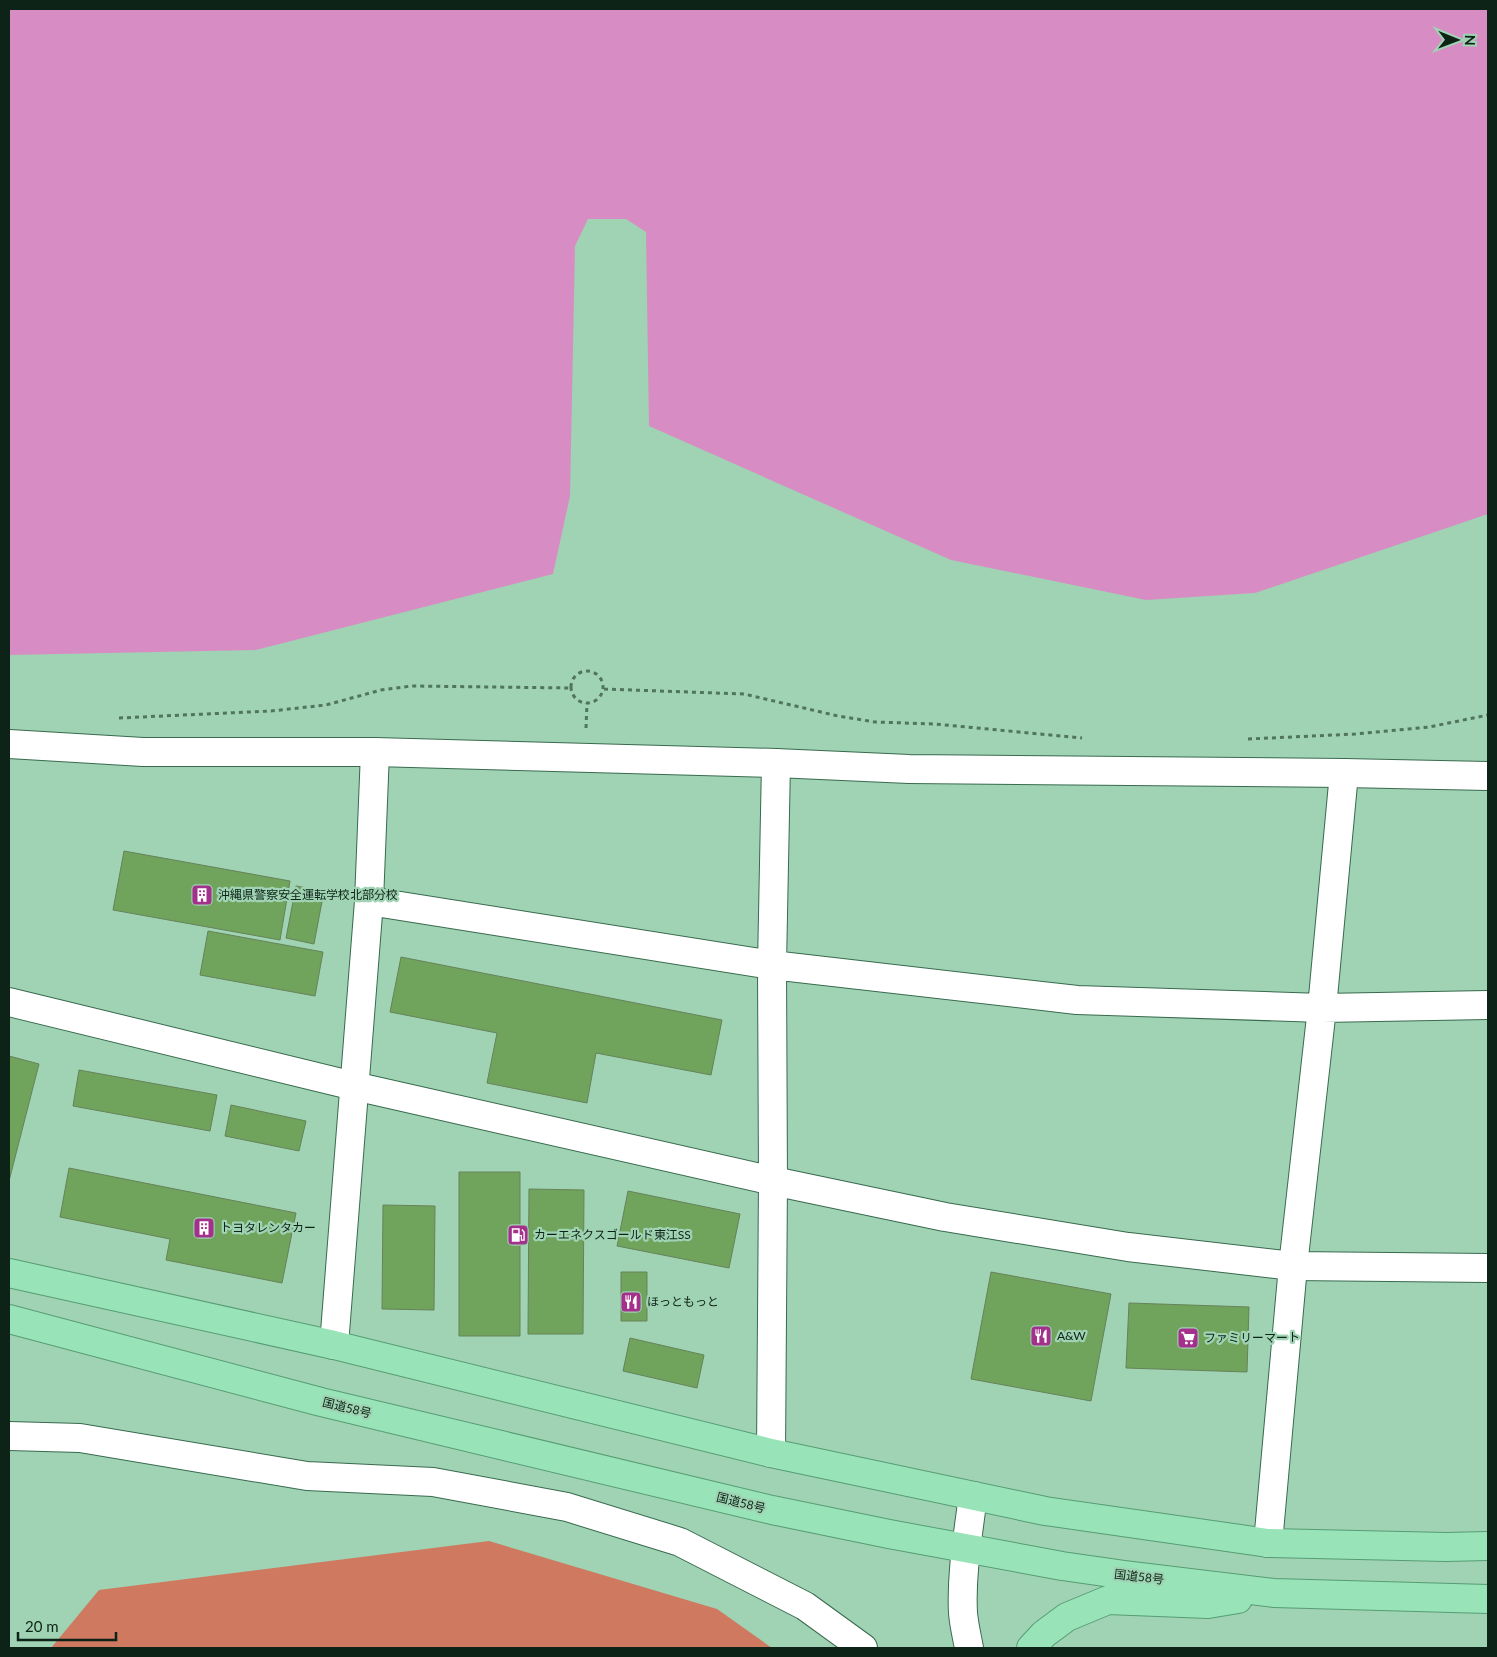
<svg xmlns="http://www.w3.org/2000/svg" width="1497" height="1657" viewBox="0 0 1497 1657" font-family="Lato,'Noto Sans JP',sans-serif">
<rect width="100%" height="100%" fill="#9fd3b3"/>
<path fill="#ce7960" d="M 489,1541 L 717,1609 L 772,1648 L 51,1648 L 99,1590 Z"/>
<path fill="#d78dc3" d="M 9,9 L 1488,9 L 1488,514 L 1255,593 L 1146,600 L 951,560 L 649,426 L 646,232 L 626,219 L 588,219 L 575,246 L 570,496 L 553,574 L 256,650 L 9,655 Z"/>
<path fill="#70a35c" stroke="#66835a" d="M 124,851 L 290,881 L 280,940 L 113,910 Z
M 296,886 L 324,891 L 314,944 L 286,938 Z
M 208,931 L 323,952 L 315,996 L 200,975 Z
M 401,957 L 722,1020 L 711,1075 L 596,1053 L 587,1103 L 487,1083 L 497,1033 L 390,1012 Z
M 9,1056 L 39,1064 L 9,1181 Z
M 79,1070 L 217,1095 L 210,1131 L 73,1106 Z
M 231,1105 L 306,1121 L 299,1151 L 225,1136 Z
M 69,1168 L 296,1213 L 282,1283 L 166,1260 L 170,1239 L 60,1217 Z
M 459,1172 L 520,1172 L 520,1336 L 459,1336 Z
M 529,1189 L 584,1190 L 583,1334 L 528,1334 Z
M 628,1191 L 740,1214 L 729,1268 L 617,1246 Z
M 383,1205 L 435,1206 L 434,1310 L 382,1309 Z
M 621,1272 L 647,1272 L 647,1321 L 621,1321 Z
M 991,1272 L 1111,1294 L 1091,1401 L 971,1379 Z
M 1129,1303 L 1249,1307 L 1247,1372 L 1126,1368 Z
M 630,1338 L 704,1355 L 697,1388 L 623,1371 Z"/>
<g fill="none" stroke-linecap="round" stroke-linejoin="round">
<g stroke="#396a4e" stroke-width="30">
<path id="minor" d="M 369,901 L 772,965 L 1077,1000 L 1322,1008 L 1488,1005
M 334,1345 L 369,901 L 375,752
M 9,1436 L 80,1438 L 307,1476 L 433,1482 L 567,1507 L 680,1542 L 805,1606 L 863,1648
M 771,1453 L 773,1181 L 772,965 L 776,763
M 1268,1543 L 1293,1266 L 1322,1008 L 1344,773"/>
</g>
<g stroke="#396a4e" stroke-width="30">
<path id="tertiary" d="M 9,744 L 143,752 L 375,752 L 776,763 L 909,769 L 1344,773 L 1488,776
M 9,1002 L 354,1086 L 773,1181 L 945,1217 L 1128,1247 L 1293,1266 L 1488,1268
M 969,1648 C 967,1637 964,1625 963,1613 C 961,1574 968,1535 973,1496"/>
</g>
<g stroke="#579c74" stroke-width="30">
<path id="trunk" d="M 9,1273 L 334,1345 L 771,1453 L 1045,1511 L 1268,1543 L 1446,1547 L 1488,1546
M 9,1319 L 321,1402 L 772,1510 L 889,1534 L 1062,1566 L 1125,1575 L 1274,1593 L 1488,1599
M 1031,1648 L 1044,1634 L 1067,1617 L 1108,1600 L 1208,1604 L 1238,1599"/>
</g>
<path stroke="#51745f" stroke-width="3" stroke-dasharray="4 4" stroke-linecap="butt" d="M571 687a16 16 0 1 1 32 0a16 16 0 1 1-32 0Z
M 604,689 L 744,694 L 838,716 L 875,722 L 935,724 L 1082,738
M 119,718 L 271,711 L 326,705 L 381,690 L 411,686 L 571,688
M 586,728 L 587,703
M 1248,739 L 1355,734 L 1429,727 L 1488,715"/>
<use href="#minor" stroke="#fff" stroke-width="28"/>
<use href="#tertiary" stroke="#fff" stroke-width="28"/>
<use href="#trunk" stroke="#98e4b8" stroke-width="28"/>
</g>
<defs>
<g id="building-square" transform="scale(1.125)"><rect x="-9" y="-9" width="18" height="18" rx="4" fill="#a3318c" stroke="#9fd3b3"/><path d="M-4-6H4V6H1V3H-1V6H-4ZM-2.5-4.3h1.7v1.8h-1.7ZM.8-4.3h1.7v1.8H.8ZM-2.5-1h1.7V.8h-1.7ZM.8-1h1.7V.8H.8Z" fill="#fff"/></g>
<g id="fuel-square" transform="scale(1.125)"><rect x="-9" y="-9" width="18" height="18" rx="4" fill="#a3318c" stroke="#9fd3b3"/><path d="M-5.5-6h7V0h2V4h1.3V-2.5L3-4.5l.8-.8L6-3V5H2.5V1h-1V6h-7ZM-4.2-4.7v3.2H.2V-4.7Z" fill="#fff"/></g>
<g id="restaurant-square" transform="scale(1.125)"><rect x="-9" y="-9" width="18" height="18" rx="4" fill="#a3318c" stroke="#9fd3b3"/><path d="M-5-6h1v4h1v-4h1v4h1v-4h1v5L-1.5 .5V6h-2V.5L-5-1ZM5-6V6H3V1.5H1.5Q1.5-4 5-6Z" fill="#fff"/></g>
<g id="supermarket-square" transform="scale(1.125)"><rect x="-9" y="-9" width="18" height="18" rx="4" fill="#a3318c" stroke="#9fd3b3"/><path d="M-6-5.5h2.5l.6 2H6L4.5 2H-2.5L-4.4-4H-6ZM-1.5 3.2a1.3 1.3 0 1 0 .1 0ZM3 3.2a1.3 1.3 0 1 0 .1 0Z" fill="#fff"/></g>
</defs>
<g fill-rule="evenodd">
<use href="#building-square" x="202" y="895"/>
<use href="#building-square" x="204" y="1228"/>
<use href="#fuel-square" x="518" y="1235"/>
<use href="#restaurant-square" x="631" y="1302"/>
<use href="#restaurant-square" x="1041" y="1336"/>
<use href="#supermarket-square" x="1188" y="1338"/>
</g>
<g text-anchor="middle" stroke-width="4.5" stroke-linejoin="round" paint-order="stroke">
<g font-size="12" fill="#0e2317" stroke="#9fd3b3" text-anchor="start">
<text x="218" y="899">沖縄県警察安全運転学校北部分校</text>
<text x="220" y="1232">トヨタレンタカー</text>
<text x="534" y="1239">カーエネクスゴールド東江SS</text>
<text x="647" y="1306">ほっともっと</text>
<text x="1057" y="1340">A&amp;W</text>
<text x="1204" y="1342">ファミリーマート</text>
</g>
<g font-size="12" fill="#0e2317" stroke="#9fd3b3">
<text transform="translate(347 1408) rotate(14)" y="4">国道58号</text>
<text transform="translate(741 1503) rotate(14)" y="4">国道58号</text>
<text transform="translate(1139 1577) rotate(7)" y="4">国道58号</text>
</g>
</g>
<rect width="1497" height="1657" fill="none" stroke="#0e2317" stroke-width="20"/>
<g transform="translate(1457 40) rotate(91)" stroke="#9fd3b3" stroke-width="4" paint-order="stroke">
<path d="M0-4L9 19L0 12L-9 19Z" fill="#0e2317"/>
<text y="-8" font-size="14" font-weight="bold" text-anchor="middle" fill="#0e2317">N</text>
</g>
<path d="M18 1632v8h98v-8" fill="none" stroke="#0e2317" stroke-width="2.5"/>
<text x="25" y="1632" font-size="15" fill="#0e2317" stroke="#9fd3b3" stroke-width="4" paint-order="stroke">20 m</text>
</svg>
